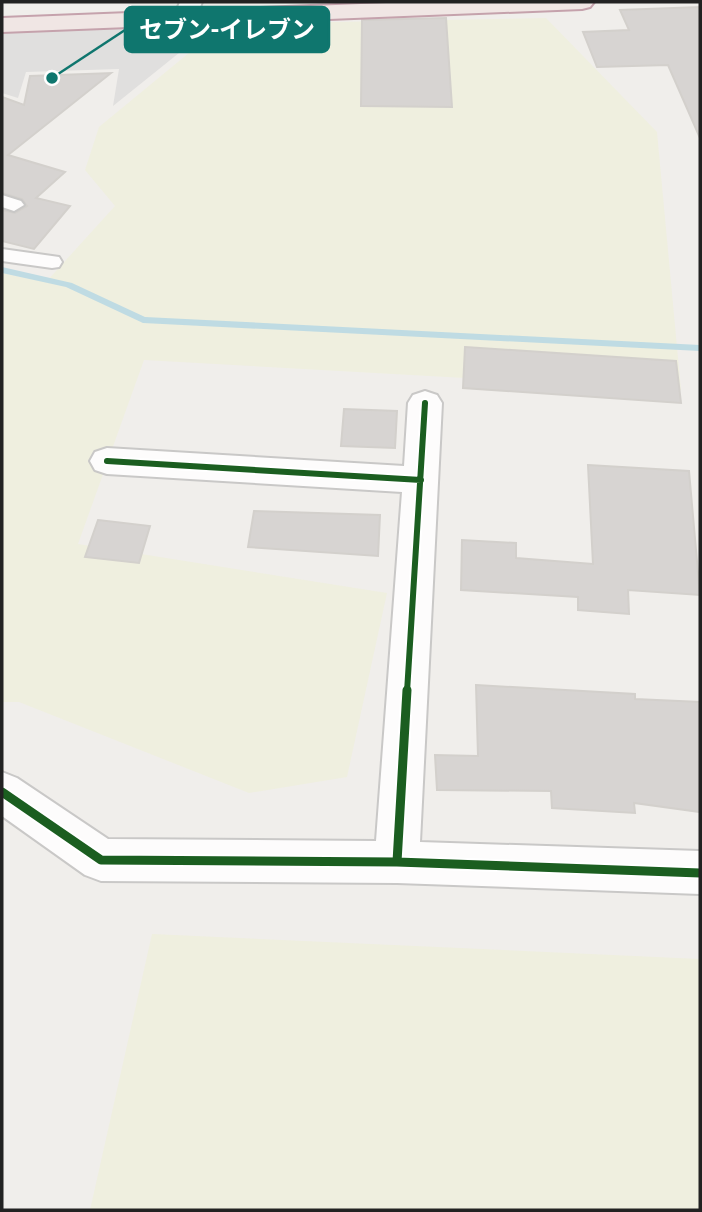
<svg xmlns="http://www.w3.org/2000/svg" width="702" height="1212" viewBox="0 0 702 1212" font-family="Ubuntu,'Noto Sans JP',sans-serif">
<rect width="100%" height="100%" fill="#f0eeeb"/>
<path fill="#efefdf" d="M 546,18 L 657,132 L 681,390 L 144,360 L 78,544 L 387,593 L 347,777 L 249,793 L 19,702 L 2,702 L 2,273 L 46,282 L 115,206 L 85,170 L 99,127 L 224,24 Z
M 152,934 L 700,959 L 700,1210 L 90,1210 Z"/>
<path fill="#e0dfde" d="M 215,24 L 113,106 L 119,69 L 26,72 L 18,98 L 2,93 L 2,31 Z"/>
<g fill="none" stroke-linecap="round" stroke-linejoin="round">
<path fill="#bfdbe3" fill-rule="evenodd" d="M 2,267 L 72,283 L 145,317 L 700,345 L 700,351 L 143,323 L 66,287 L 2,273 Z"/>
</g>
<path fill="#d7d4d2" stroke="#d3d0cc" stroke-width="2" d="M 700,7 L 700,138 L 668,65 L 597,67 L 583,32 L 629,30 L 620,10 Z
M 446,18 L 452,107 L 361,106 L 362,20 Z
M 111,73 L 8,155 L 65,172 L 36,198 L 70,206 L 34,249 L 2,241 L 2,210 L 15,213 L 27,206 L 22,199 L 2,193 L 2,97 L 24,105 L 30,76 Z
M 465,347 L 676,361 L 681,403 L 463,388 Z
M 344,409 L 397,411 L 395,448 L 341,446 Z
M 588,465 L 689,471 L 700,595 L 628,590 L 629,614 L 578,610 L 578,597 L 461,590 L 462,540 L 516,543 L 516,558 L 593,564 Z
M 254,511 L 380,515 L 378,556 L 248,547 Z
M 98,520 L 150,526 L 139,563 L 85,557 Z
M 476,685 L 635,694 L 635,699 L 700,702 L 700,812 L 634,803 L 635,813 L 552,808 L 551,791 L 437,790 L 435,755 L 478,756 Z"/>
<g fill="none" stroke-linecap="round" stroke-linejoin="round">
<g stroke="#c9c8c7" stroke-width="4">
<path id="service" d="M 2,195 L 21,201 L 24,205 L 14,211 L 2,207 Z
M 2,249 L 52,256 L 59,257 L 62,262 L 59,267 L 52,268 L 2,261 Z"/>
</g>
<g stroke="#c9c8c7" stroke-width="4">
<path id="minor" d="M 180,2 L 202,2 L 194,22 L 178,22 L 174,17 Z
M 425,391 L 437,395 L 442,403 L 420,842 L 700,851 L 700,894 L 397,883 L 101,881 L 85,875 L 2,816 L 2,772 L 17,778 L 108,839 L 376,841 L 402,492 L 107,474 L 95,470 L 90,461 L 95,452 L 107,448 L 404,466 L 408,403 L 413,395 Z"/>
</g>
<g stroke="#c5a2ac" stroke-width="4">
<path id="trunk" d="M 411,2 L 594,2 L 590,7 L 582,9 L 2,32 L 2,18 Z"/>
</g>
<use href="#service" fill="#fdfcfc" fill-rule="evenodd"/>
<use href="#minor" fill="#fdfcfc" fill-rule="evenodd"/>
<use href="#trunk" fill="#f0e6e4" fill-rule="evenodd"/>
<g stroke="#fff" stroke-width="10">
<path id="cycleway-far1" d="M 107,461 L 421,480
M 407,692 L 425,403"/>
</g>
<g stroke="#fff" stroke-width="13">
<path id="cycleway" d="M 2,792 L 101,860 L 397,862 L 700,873
M 397,862 L 407,690"/>
</g>
<use href="#cycleway-far1" stroke="#1b5e20" stroke-width="6"/>
<use href="#cycleway" stroke="#1b5e20" stroke-width="9"/>
</g>
<path fill="none" stroke="#0f766e" stroke-width="2.5" d="M52 78L125 30"/>
<circle fill="#0f766e" stroke="#fff" stroke-width="2.5" cx="52" cy="78" r="7"/>
<rect fill="#0f766e" stroke="#0f766e" stroke-width="2.5" x="125" y="7" width="204" height="45" rx="7"/>
<g font-size="24" text-anchor="middle" font-weight="bold" fill="#fff">
<text x="227" y="38">セブン-イレブン</text>
</g>
<rect width="702" height="1212" fill="none" stroke="#222222" stroke-width="7"/>
</svg>
